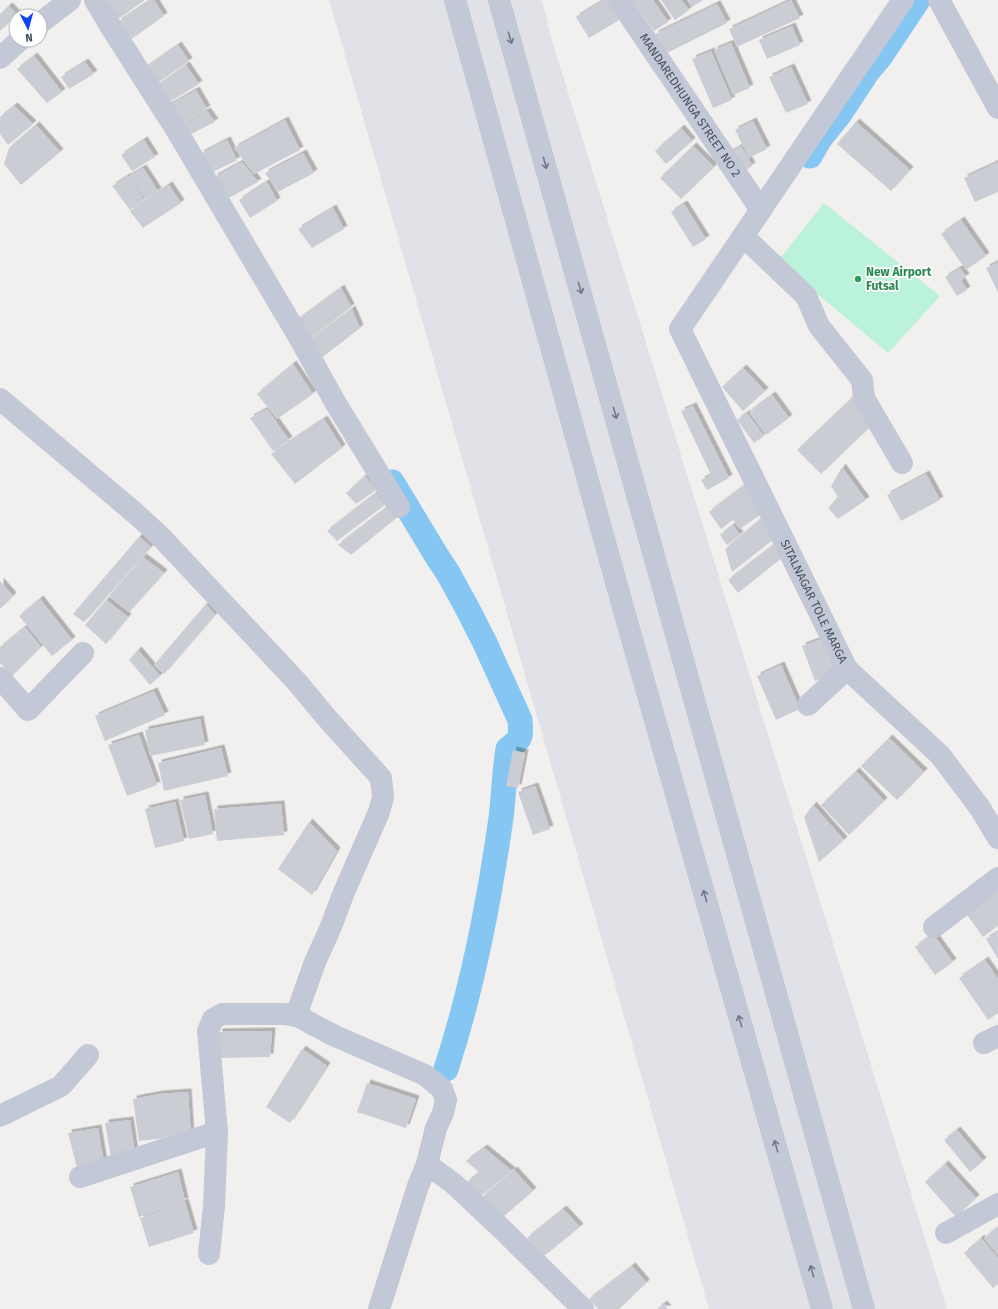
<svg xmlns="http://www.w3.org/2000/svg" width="998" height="1309" viewBox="0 0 998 1309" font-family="'Fira Sans',sans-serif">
<defs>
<filter id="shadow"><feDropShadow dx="3.5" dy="-3.5" stdDeviation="0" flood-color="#0004"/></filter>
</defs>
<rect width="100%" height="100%" fill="#f2efef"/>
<path fill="#e1e2e7" d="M 329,0 L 542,0 L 553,44 L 947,1309 L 709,1309 Z"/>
<path fill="#bbf2db" d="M 824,203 L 940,296 L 888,353 L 778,261 Z"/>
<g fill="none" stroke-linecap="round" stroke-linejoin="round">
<path stroke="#85c7f2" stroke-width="25" d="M 810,156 L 819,140 L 839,115 L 868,71 L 880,57 L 918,0
M 392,482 L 438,558 L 448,573 L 465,604 L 484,641 L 520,720 C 521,738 522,738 508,749 C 504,772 504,795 501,818 C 489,903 473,987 446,1069"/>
</g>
<path fill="#cbcdd5" filter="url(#shadow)" d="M 102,0 L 145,0 L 117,20 Z
M 151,0 L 154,0 L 164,16 L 130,40 L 118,22 Z
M 604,0 L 610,0 L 621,19 L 589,38 L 576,17 Z
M 632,0 L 653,0 L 668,22 L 654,31 Z
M 661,0 L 681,0 L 689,10 L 675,20 Z
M 688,0 L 703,0 L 692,7 Z
M 791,0 L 800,18 L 737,47 L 729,29 Z
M 717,4 L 727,23 L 665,54 L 655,34 Z
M 9,6 L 19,16 L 16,16 L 0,31 L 0,14 Z
M 792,26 L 800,45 L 767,59 L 759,40 Z
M 731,43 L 750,88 L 733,95 L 714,50 Z
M 178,45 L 189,61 L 152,87 L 141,71 Z
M 711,51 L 732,100 L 713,108 L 692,59 Z
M 34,56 L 62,92 L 47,103 L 17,69 Z
M 85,62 L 94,74 L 69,89 L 61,77 Z
M 186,65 L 199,84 L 163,106 L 152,90 Z
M 791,67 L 808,104 L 786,113 L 769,77 Z
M 196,90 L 207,109 L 177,127 L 166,107 Z
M 14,106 L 33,124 L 8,145 L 0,134 L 0,117 Z
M 207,111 L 215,122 L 183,138 L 178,128 Z
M 285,120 L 300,150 L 254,174 L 234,148 Z
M 753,121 L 767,149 L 749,158 L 735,130 Z
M 856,122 L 910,170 L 891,191 L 837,144 Z
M 36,125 L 60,152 L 21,185 L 4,164 L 9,148 Z
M 681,128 L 692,141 L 666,164 L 655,151 Z
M 144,140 L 155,157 L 132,171 L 121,155 Z
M 227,140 L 237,160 L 211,173 L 200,154 Z
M 693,146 L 714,167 L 681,199 L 660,178 Z
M 741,146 L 752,166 L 741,173 L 729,153 Z
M 303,153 L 314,173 L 278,192 L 265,173 Z
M 242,162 L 258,182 L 227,199 L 214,177 Z
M 998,162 L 998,192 L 975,202 L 964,178 Z
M 143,168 L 158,191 L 146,200 L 129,176 Z
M 128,176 L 144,200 L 130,210 L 112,186 Z
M 267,182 L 277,201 L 250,218 L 239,200 Z
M 169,185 L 181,203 L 143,228 L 130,211 Z
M 684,204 L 706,239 L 693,247 L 671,212 Z
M 333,208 L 344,229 L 312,248 L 298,229 Z
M 961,220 L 986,256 L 966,270 L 941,234 Z
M 998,262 L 998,292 L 986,268 Z
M 960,268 L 966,277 L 961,280 L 967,290 L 957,296 L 945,277 Z
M 341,288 L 351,307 L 307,341 L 296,321 Z
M 352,309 L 360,328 L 319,360 L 307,342 Z
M 293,364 L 313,394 L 277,419 L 257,394 Z
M 743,368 L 765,391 L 743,411 L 722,387 Z
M 772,395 L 789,418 L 766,435 L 749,412 Z
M 853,397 L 876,421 L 821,474 L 797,450 Z
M 693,406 L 729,478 L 707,490 L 701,480 L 711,475 L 681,411 Z
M 267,409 L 289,440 L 273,451 L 250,418 Z
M 747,413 L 764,436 L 754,443 L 737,420 Z
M 324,419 L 342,448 L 295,484 L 271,454 Z
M 842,467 L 866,500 L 838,519 L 828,508 L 838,497 L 831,486 Z
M 926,474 L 940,500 L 901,521 L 887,495 Z
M 365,476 L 376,490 L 356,504 L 346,493 Z
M 745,485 L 764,512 L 740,529 L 733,520 L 721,529 L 709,512 Z
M 376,493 L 385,505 L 337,541 L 327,531 Z
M 386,508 L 395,519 L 351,555 L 338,545 Z
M 761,519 L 775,538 L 732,572 L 725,549 Z
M 733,525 L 740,535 L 727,545 L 720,535 Z
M 139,537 L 151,547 L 84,622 L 73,614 Z
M 779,541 L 788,553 L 738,593 L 728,580 Z
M 143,557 L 164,573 L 129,612 L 109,596 Z
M 0,581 L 13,596 L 0,609 Z
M 40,599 L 72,640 L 52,656 L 19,616 Z
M 106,600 L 128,617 L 106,644 L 85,625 Z
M 206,604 L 215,615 L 164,674 L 154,665 Z
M 25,627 L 41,647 L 12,676 L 0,663 L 0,647 Z
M 824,638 L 837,673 L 815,681 L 802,646 Z
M 138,650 L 160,676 L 150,685 L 129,660 Z
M 781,665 L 800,709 L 776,720 L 757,676 Z
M 154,691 L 165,715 L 105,741 L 95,716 Z
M 200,719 L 205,745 L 150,756 L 145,730 Z
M 139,735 L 157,785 L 127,796 L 108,745 Z
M 889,738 L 924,772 L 897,800 L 861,766 Z
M 221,748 L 228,776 L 164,791 L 158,763 Z
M 513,750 L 525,753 L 518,788 L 506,786 Z
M 856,771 L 884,801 L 849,835 L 821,805 Z
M 535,786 L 550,829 L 533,835 L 518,792 Z
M 205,795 L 213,834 L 189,839 L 180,800 Z
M 175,802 L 184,841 L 155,848 L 145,809 Z
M 281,804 L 284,835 L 217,841 L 214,809 Z
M 813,805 L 844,840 L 819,862 L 804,817 Z
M 309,822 L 337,851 L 312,895 L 278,869 Z
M 998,885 L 998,926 L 983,937 L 964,911 Z
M 998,932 L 998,959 L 986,939 Z
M 933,934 L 953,962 L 935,975 L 915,947 Z
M 985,960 L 998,979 L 998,1013 L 988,1020 L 959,978 Z
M 272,1031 L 270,1057 L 219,1058 L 219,1032 Z
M 302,1049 L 327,1066 L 290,1123 L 266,1107 Z
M 367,1083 L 416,1099 L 406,1128 L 357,1112 Z
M 188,1092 L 191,1136 L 166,1139 L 160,1094 Z
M 160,1094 L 165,1138 L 139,1141 L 133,1099 Z
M 130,1120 L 135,1154 L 111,1158 L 105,1123 Z
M 98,1128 L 104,1164 L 77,1168 L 68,1133 Z
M 957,1130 L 983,1161 L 970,1172 L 944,1140 Z
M 484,1148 L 512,1171 L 481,1196 L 466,1183 L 479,1172 L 466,1161 Z
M 945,1164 L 976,1198 L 956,1217 L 925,1182 Z
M 514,1170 L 533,1191 L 503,1217 L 482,1197 Z
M 178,1172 L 185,1201 L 139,1217 L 130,1187 Z
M 185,1202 L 194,1233 L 149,1247 L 140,1218 Z
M 563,1209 L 580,1227 L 544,1256 L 527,1238 Z
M 998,1227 L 998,1255 L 984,1238 Z
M 981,1238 L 998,1258 L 998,1284 L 993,1288 L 964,1253 Z
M 632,1266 L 645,1281 L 646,1283 L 619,1309 L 598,1309 L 589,1299 Z
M 664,1304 L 668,1309 L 657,1309 Z"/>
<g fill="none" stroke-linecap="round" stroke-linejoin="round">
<g stroke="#c2c8d5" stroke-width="22">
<path d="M 95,0 L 109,24 L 174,126 L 300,339 L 335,402 L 399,507"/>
<path id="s1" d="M 619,0 L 761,210"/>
<path id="s2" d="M 903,0 L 680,329 L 847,669 L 940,755 L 980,808 L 998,838"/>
<path d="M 939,0 L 998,108"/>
<path d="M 40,23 L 70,0"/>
<path d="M 0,58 L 20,40"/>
<path d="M 743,236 L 806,296 L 819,326 L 862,380 L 864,398 L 902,463"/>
<path d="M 0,399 L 136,514 L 161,537 L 297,682 L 326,717 L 381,778 L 383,797 L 379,812 L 344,892 L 330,929 L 315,962 L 299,1007 L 300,1017 L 312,1024 L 335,1036 L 425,1075 L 442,1089 L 446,1100 L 443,1113 L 436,1128 L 427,1164"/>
<path d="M 0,678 L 28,710 L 83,653"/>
<path d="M 808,705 L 847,669"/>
<path d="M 934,927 L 998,878"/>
<path d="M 984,1043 L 998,1036"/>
<path d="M 0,1116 L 61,1086 L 88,1055"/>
<path d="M 80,1177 L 217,1132"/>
<path d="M 946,1233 L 998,1204"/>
<path d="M 209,1254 L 214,1206 L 217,1132 L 208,1031 L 213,1019 L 222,1014 L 285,1014 L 300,1017"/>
<path d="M 379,1309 L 418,1186 L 427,1164 L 454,1184 L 505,1232 L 583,1309"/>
</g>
<path stroke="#c2c8d5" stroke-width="22" d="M 455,0 L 624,611 L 822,1309
M 499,0 L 864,1309"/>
</g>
<defs><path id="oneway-shaft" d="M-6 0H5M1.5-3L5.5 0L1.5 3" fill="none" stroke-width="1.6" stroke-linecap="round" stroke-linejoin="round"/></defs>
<g stroke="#717988">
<use href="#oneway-shaft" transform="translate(510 38) rotate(74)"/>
<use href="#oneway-shaft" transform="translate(545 163) rotate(74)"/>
<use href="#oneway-shaft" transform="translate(580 288) rotate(74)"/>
<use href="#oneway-shaft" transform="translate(615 413) rotate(74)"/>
<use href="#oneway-shaft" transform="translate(705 896) rotate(-106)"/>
<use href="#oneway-shaft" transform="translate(740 1021) rotate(-106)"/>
<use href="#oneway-shaft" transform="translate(776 1146) rotate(-106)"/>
<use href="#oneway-shaft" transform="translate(812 1271) rotate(-106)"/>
</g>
<circle fill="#2e9e5b" stroke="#fff" stroke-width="1.5" cx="858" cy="279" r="4"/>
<g text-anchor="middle" stroke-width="3.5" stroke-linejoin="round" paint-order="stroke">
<g font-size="12" fill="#464e5e" stroke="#fff">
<text dy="4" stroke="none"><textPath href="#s1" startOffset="127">MANDAREDHUNGA STREET NO 2</textPath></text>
<text dy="4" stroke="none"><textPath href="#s2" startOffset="701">SITALNAGAR TOLE MARGA</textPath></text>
</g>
<g font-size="12" font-weight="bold" fill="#27864d" stroke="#fff" text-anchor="start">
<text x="866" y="276">New Airport<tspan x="866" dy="14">Futsal</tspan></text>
</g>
</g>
<g transform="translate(28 28) rotate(174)"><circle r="19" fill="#ffffff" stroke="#b5b8bf"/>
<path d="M0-3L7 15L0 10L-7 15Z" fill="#0d45ee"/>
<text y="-6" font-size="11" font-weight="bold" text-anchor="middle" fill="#464e5e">N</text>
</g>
</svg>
